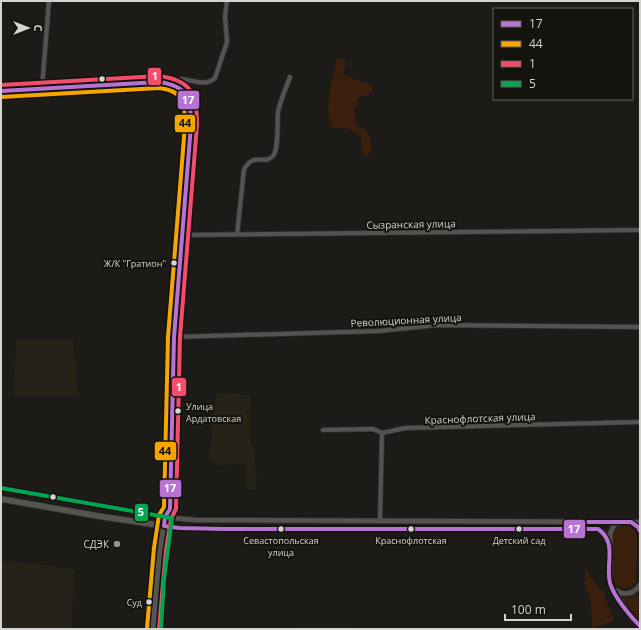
<svg xmlns="http://www.w3.org/2000/svg" width="641" height="630" viewBox="0 0 641 630" font-family="'Open Sans',sans-serif">
<rect width="100%" height="100%" fill="#1d1b18"/>
<path fill="#262218" d="M 16,340 L 73,340 L 73,356 L 76,357 L 75,379 L 79,396 L 14,396 Z
M 216,393 L 251,395 L 250,442 L 253,447 L 257,479 L 255,489 L 247,489 L 246,468 L 242,464 L 216,465 L 210,456 Z
M 1,561 L 25,564 L 32,563 L 75,570 L 73,589 L 72,629 L 1,629 Z
M 349,627 L 350,629 L 284,629 L 284,628 Z"/>
<path fill="#3b1f0d" d="M 340,58 L 344,60 L 346,64 L 343,70 L 342,74 L 346,76 L 372,85 L 372,92 L 366,96 L 360,96 L 357,100 L 357,106 L 354,109 L 357,126 C 371,130 370,138 372,152 L 366,156 L 362,154 C 363,141 362,133 348,129 C 343,127 337,129 332,127 L 328,111 L 330,90 L 337,59 Z
M 621,525 C 630,524 634,528 637,535 L 636,583 L 632,587 L 623,589 C 617,587 614,584 613,577 L 612,536 L 613,531 Z
M 585,568 L 586,568 L 591,578 L 603,592 L 614,621 L 592,628 L 591,600 L 585,586 Z
M 638,594 L 639,623 L 622,598 L 629,597 Z"/>
<g fill="none" stroke-linecap="round" stroke-linejoin="round">
<g stroke="#383635" stroke-width="5.5">
<path id="minor" d="M 173,84 L 181,79 C 193,80 205,87 215,78 L 227,42 L 225,16 L 227,1
M 42,88 L 49,1
M 182,235 L 640,230
M 237,235 L 244,169 C 255,151 264,166 273,156 C 279,149 277,122 278,112 C 280,101 286,88 290,77
M 174,337 L 379,331 L 437,325 L 640,327
M 323,430 L 373,429 L 382,433 L 405,428 L 640,422
M 380,520 L 382,433
M 631,522 L 640,522"/>
</g>
<g stroke="#383635" stroke-width="6">
<path id="tertiary" d="M 1,91 L 159,82 C 189,84 191,99 191,125 L 174,337 L 170,509 L 172,518 L 195,520 L 626,522 L 635,524 L 640,531
M 619,523 L 614,525 L 610,534 L 610,581 L 611,586 L 634,621 L 640,626
M 171,527 L 224,529 L 590,529 C 599,529 605,531 609,540
M 615,590 C 624,596 634,594 640,585"/>
</g>
<g stroke="#383635" stroke-width="7">
<path id="secondary" d="M 1,488 L 172,518 L 164,579 L 161,629
M 1,499 L 98,516 L 171,527
M 153,629 L 157,576 L 165,517"/>
</g>
<use href="#minor" stroke="#545351" stroke-width="4"/>
<use href="#tertiary" stroke="#545351" stroke-width="4.5"/>
<use href="#secondary" stroke="#555550" stroke-width="5.5"/>
<g stroke="#15130e" stroke-width="7">
<path id="bus-1" d="M 1,91 L 159,82 C 188,86 191,98 191,125 L 174,337 L 170,509 L 165,517 L 164,526 L 180,528 L 224,529 L 598,529 C 618,543 605,564 610,583 C 614,597 630,616 640,626
M 588,522 L 631,522 L 638,527 L 640,531"/>
</g>
<g stroke="#15130e" stroke-width="7">
<path id="bus-2" d="M 1,97 L 159,88 C 184,91 185,102 185,125 L 168,337 L 164,507 L 159,515 L 154,548 L 147,628"/>
</g>
<g stroke="#15130e" stroke-width="7">
<path id="bus-3" d="M 1,85 L 159,76 C 192,80 197,95 197,125 L 180,337 L 176,509 L 171,519 L 166,550 L 159,629"/>
</g>
<g stroke="#15130e" stroke-width="7">
<path id="bus-4" d="M 1,488 L 172,518 L 164,579 L 161,629"/>
</g>
<use href="#bus-1" stroke="#b673d3" stroke-width="4"/>
<use href="#bus-2" stroke="#f7a600" stroke-width="4"/>
<use href="#bus-3" stroke="#f44d6c" stroke-width="4"/>
<use href="#bus-4" stroke="#00a651" stroke-width="4"/>
</g>
<g fill="#d5d4d0" stroke="#15130e" stroke-width="1.5">
<circle cx="102" cy="79" r="3.5"/>
<circle cx="174" cy="263" r="3.5"/>
<circle cx="178" cy="411" r="3.5"/>
<circle cx="53" cy="497" r="3.5"/>
<circle cx="281" cy="529" r="3.5"/>
<circle cx="411" cy="529" r="3.5"/>
<circle cx="519" cy="529" r="3.5"/>
<circle cx="149" cy="602" r="3.5"/>
</g>
<circle fill="#959390" stroke="#15130e" stroke-width="1.5" cx="117" cy="544" r="4"/>
<g text-anchor="middle" stroke-width="4" stroke-linejoin="round" paint-order="stroke">
<g font-size="9" fill="#d5d4d0" stroke="#15130e">
<text x="166" y="267" text-anchor="end">Ж/К "Гратион"</text>
<text x="186" y="410" text-anchor="start">Улица<tspan x="186" dy="12">Ардатовская</tspan></text>
<text x="281" y="544">Севастопольская<tspan x="281" dy="12">улица</tspan></text>
<text x="411" y="544">Краснофлотская</text>
<text x="519" y="544">Детский сад</text>
<text x="142" y="606" text-anchor="end">Суд</text>
</g>
<g font-size="10" fill="#d5d4d0" stroke="#15130e">
<text transform="translate(411 224) rotate(-1)" y="4">Сызранская улица</text>
<text transform="translate(406 320) rotate(-3)" y="4">Революционная улица</text>
<text transform="translate(480 418) rotate(-2)" y="4">Краснофлотская улица</text>
</g>
<g font-size="10" fill="#d5d4d0" stroke="#15130e" text-anchor="end">
<text x="109" y="548">СДЭК</text>
</g>
</g>
<g stroke="#15130e" stroke-width="1.5">
<rect x="147" y="67" width="15" height="19" rx="4" fill="#f44d6c"/>
<rect x="177" y="90" width="23" height="20" rx="4" fill="#b673d3"/>
<rect x="174" y="114" width="22" height="19" rx="4" fill="#f7a600"/>
<rect x="171" y="377" width="16" height="20" rx="4" fill="#f44d6c"/>
<rect x="154" y="441" width="23" height="20" rx="4" fill="#f7a600"/>
<rect x="159" y="479" width="23" height="19" rx="4" fill="#b673d3"/>
<rect x="134" y="503" width="15" height="19" rx="4" fill="#00a651"/>
<rect x="563" y="519" width="23" height="20" rx="4" fill="#b673d3"/>
</g>
<g font-size="11" text-anchor="middle" font-weight="bold" fill="#fff">
<text x="155" y="80">1</text>
<text x="188" y="104">17</text>
<text x="179" y="391">1</text>
<text x="170" y="492">17</text>
<text x="141" y="516">5</text>
<text x="574" y="533">17</text>
</g>
<g font-size="11" text-anchor="middle" font-weight="bold" fill="#111">
<text x="185" y="127">44</text>
<text x="165" y="455">44</text>
</g>
<rect width="641" height="630" fill="none" stroke="#d5d4d0" stroke-width="4"/>
<rect x="493" y="8" width="140" height="92" fill="#15130e" stroke="#62605c"/>
<rect x="501" y="21" width="20" height="6" fill="#b673d3" stroke="#62605c"/>
<text x="529" y="28" font-size="12" fill="#d5d4d0">17</text>
<rect x="501" y="41" width="20" height="6" fill="#f7a600" stroke="#62605c"/>
<text x="529" y="48" font-size="12" fill="#d5d4d0">44</text>
<rect x="501" y="61" width="20" height="6" fill="#f44d6c" stroke="#62605c"/>
<text x="529" y="68" font-size="12" fill="#d5d4d0">1</text>
<rect x="501" y="81" width="20" height="6" fill="#00a651" stroke="#62605c"/>
<text x="529" y="88" font-size="12" fill="#d5d4d0">5</text>
<g transform="translate(28 28) rotate(90)" stroke="#15130e" stroke-width="3" paint-order="stroke">
<path d="M0-3L7 15L0 10L-7 15Z" fill="#d5d4d0"/>
<text y="-6" font-size="11" font-weight="bold" text-anchor="middle" fill="#d5d4d0">С</text>
</g>
<path d="M505 614v6h66v-6" fill="none" stroke="#d5d4d0" stroke-width="2"/>
<text x="511" y="614" font-size="12" fill="#d5d4d0" stroke="#15130e" stroke-width="3" paint-order="stroke">100 m</text>
</svg>
